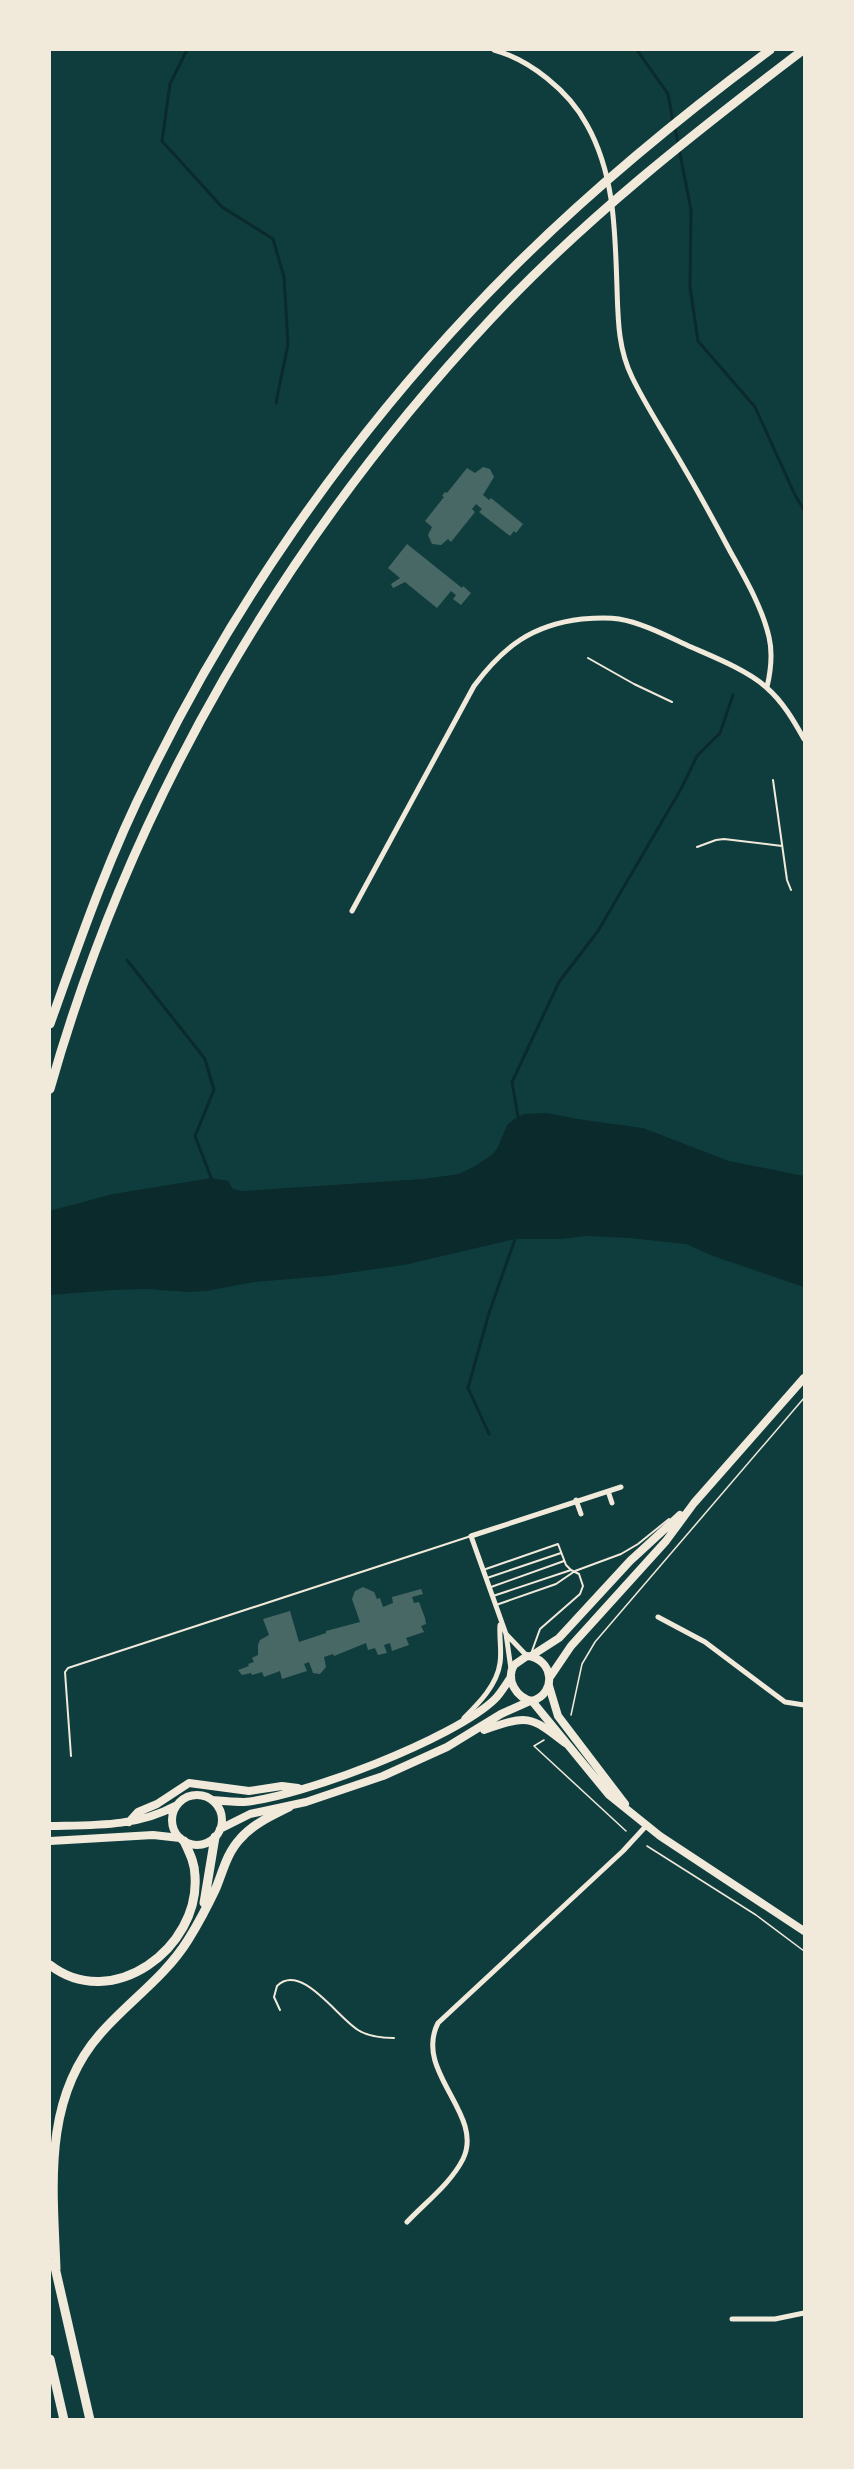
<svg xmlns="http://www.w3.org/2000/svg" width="854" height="2469" viewBox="0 0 854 2469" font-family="'Libre Baskerville',serif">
<rect width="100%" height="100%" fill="#0f3d3e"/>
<path fill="#0a2a2b" d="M 546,1113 L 584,1120 L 643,1128 L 729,1161 L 804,1176 L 804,1287 L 713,1256 L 686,1244 L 629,1238 L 586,1236 L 561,1239 L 515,1239 L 404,1265 L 327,1276 L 254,1282 L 206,1291 L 189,1292 L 146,1289 L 112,1290 L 50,1295 L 50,1211 L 53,1210 L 113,1194 L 212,1178 L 228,1181 L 233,1189 L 242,1191 L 423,1179 L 459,1174 L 477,1165 L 493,1154 L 498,1147 L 507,1125 L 514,1119 L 524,1114 Z"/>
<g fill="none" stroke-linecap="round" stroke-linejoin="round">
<path stroke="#0a2a2b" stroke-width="3" d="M 187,50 L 170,84 L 162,141 L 222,207 L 273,239 L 284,277 L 288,344 L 276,403
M 637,50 L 668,94 L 673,122
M 675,128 L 691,210 L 690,287 L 698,341 L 755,407 L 795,495 L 804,510
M 127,960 L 205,1059 L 214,1090 L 195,1136 L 212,1180
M 518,1117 L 512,1082 L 559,982 L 598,931 L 681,789 L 697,756 L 720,733 L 733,695
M 489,1434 L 468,1388 L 489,1313 L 515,1239 L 514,1235"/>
</g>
<path fill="#486865" d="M 483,467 L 490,469 L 494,477 L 483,495 L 489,500 L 491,498 L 523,524 L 516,533 L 514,531 L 510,536 L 479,512 L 482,509 L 476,504 L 472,509 L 475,512 L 451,542 L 448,539 L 441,545 L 432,544 L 428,535 L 432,527 L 425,521 L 444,497 L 442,496 L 445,492 L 447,493 L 467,468 L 475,473 Z
M 407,544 L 462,588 L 463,586 L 471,593 L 461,605 L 453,599 L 456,595 L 451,591 L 437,608 L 405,582 L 393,588 L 391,584 L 400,578 L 388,568 Z
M 363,1587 L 374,1592 L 377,1599 L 380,1598 L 383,1607 L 393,1603 L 392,1597 L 421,1589 L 423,1594 L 412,1597 L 414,1603 L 419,1602 L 425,1618 L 426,1624 L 421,1626 L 424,1632 L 406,1638 L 409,1645 L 392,1651 L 390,1643 L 384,1645 L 387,1653 L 378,1655 L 375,1648 L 368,1650 L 366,1643 L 334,1656 L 333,1654 L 324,1657 L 326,1667 L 320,1674 L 313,1673 L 309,1662 L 304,1664 L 307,1671 L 282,1679 L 280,1671 L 264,1677 L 262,1672 L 252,1675 L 251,1673 L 242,1675 L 238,1670 L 249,1666 L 248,1664 L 254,1662 L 252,1658 L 258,1655 L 258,1645 L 260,1640 L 269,1635 L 263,1619 L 290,1611 L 299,1642 L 326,1633 L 326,1631 L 360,1622 L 352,1599 L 355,1591 Z"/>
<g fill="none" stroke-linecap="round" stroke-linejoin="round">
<path stroke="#f1e9da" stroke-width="1.5" d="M 571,1715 L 582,1664 L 595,1642 L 804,1398
M 544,1740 L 534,1746 L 626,1831
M 647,1846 L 756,1915 L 804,1951"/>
<path stroke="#f1e9da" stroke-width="2" d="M 588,658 L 634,684 L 672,702
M 773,780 L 787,880 L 791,890
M 697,847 L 716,840 L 724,839 L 782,846
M 483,1570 L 558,1544 L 566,1565 L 571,1570
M 487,1578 L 561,1553
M 491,1587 L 564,1561
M 493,1596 L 571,1570 L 579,1574 L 583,1586 L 580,1594 L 540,1629 L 532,1651
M 496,1605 L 556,1584 L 575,1571 L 621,1554 L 638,1544 L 669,1519
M 71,1756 L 65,1672 L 68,1668 L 471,1536
M 280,2010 L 274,1997 L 277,1986 C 301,1962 337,2017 358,2030 C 369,2037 381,2038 394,2038"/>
<path stroke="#f1e9da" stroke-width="5" d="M 494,50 C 530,60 569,91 587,125 C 615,175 615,232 617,288 C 618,319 618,348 632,377 C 643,400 657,422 670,444 C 691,479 711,515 730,551 C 745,578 762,607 769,637 C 773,654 771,670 767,687
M 352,911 L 474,686 C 504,646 532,625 582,619 C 594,618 607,617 619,619 C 643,623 669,637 691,647 C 714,657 749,671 767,688 C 783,702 794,721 804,739
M 608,1491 L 612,1503
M 576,1500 L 581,1514
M 658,1617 L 705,1642 L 785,1702 L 804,1705
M 506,1634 L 527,1656
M 511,1669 L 506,1634 L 471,1536 L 621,1487
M 464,1718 C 479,1703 497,1685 500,1663 C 502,1651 499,1637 500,1625
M 407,2222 C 426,2202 451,2183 463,2159 C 485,2114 413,2072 438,2023 L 623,1851 L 646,1826
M 732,2319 L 775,2319 L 804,2313"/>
<path stroke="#f1e9da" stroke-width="8" d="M 549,1686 L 558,1716 L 625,1804
M 532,1701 L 609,1795 L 660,1836 L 804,1931"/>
<path stroke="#f1e9da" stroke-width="8" d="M 527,1656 C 553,1658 558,1693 532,1701 C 517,1698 505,1680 514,1665 Z
M 531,1656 L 559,1638 L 630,1561 L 680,1515
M 550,1677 L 571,1646 L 666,1541 L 694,1503 L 804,1378
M 484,1730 C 527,1715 530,1715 565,1743
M172 1820a25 25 0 1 1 50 0a25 25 0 1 1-50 0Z
M 212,1800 C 223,1801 234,1802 244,1802 C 301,1797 454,1739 495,1699 C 501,1693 506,1684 511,1677
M 129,1822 L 138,1812 L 157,1804 L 189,1783 L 249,1791 L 282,1786 L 298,1788
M 50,1826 C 92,1825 137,1827 175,1806
M 220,1829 L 250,1814 L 306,1802 L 383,1776 L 447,1747 L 501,1714 L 530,1701
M 50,1841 L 153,1835 L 180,1838"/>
<path stroke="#f1e9da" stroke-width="9" d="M 50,1024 C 80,940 109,856 149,777 C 232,607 343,447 472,310 C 562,214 665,128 770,50
M 50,1089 C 131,802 287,537 490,320 C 584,219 694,133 803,50
M 204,1903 L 215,1837
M 50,1965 C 112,2013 200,1948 195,1876 C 195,1863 189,1852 184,1841
M 54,2263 L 90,2420
M 56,2269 C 53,2187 42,2099 101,2033 C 129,2001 165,1977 188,1940 C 198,1924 208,1905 216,1888 C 223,1871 227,1853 240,1839 C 253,1824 271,1816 289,1807
M 50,2359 L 64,2420"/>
</g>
<rect width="854" height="2469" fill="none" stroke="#f1e9da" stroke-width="102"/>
</svg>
